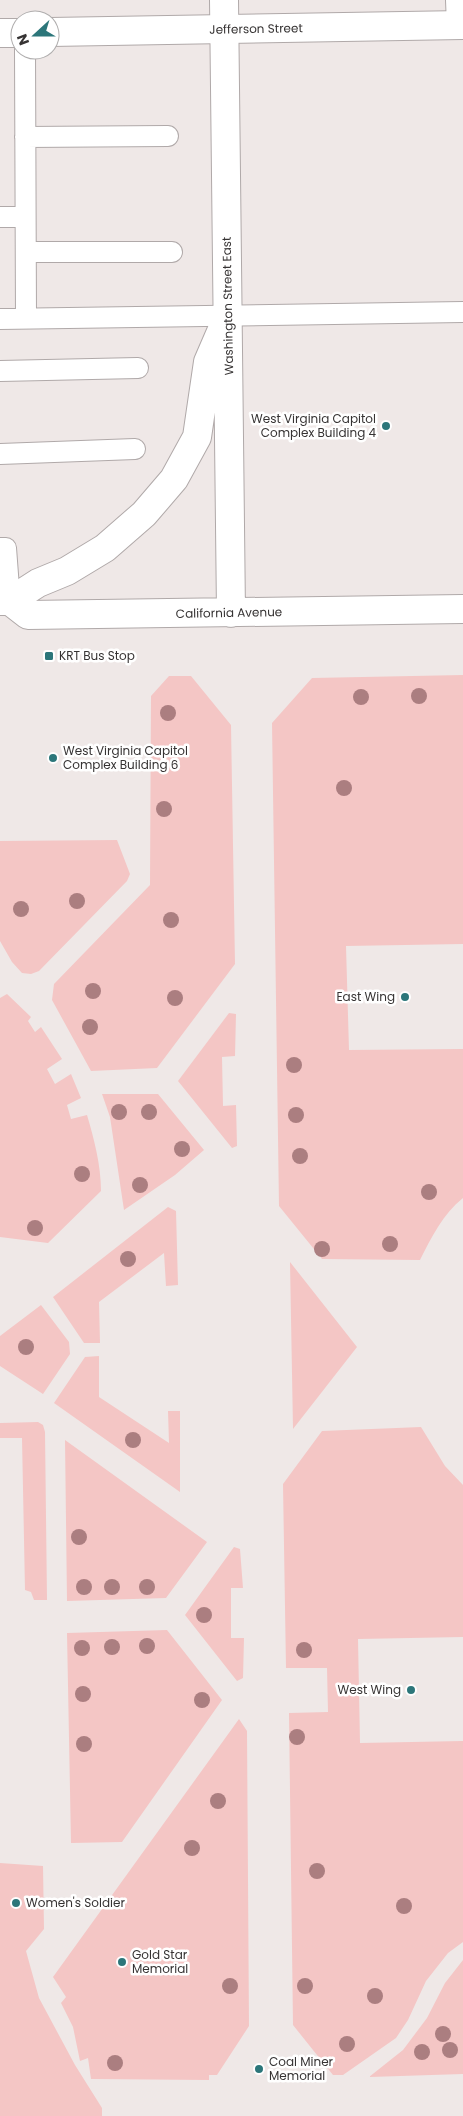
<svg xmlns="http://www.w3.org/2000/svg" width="463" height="2116" viewBox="0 0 463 2116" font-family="Poppins,sans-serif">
<rect width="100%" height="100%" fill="#efe8e7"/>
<path fill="#f4c6c5" d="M 463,675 L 463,944 L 346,946 L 349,1050 L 463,1049 L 463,1198 C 443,1214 431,1238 420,1260 L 322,1259 L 279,1206 L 272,723 L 312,678 Z
M 169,676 L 191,676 L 231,725 L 235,964 L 157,1068 L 91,1071 L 52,1000 L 54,984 L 150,885 L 151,696 Z
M 117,840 L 130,874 L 127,881 L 39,971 L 31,974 L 22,973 L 12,962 L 0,941 L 0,841 Z
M 7,994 L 31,1017 L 28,1021 L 35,1032 L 41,1027 L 62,1059 L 47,1069 L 55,1084 L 71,1074 L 81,1098 L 67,1105 L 71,1119 L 87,1115 C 94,1139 101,1165 101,1191 L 48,1243 L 0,1237 L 0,998 Z
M 229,1013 L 236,1014 L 235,1056 L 222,1057 L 223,1106 L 236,1105 L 237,1146 L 232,1148 L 178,1081 Z
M 102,1094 L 158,1094 L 204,1150 L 175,1175 L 124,1210 L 110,1117 Z
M 168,1207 L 176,1211 L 178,1285 L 166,1286 L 164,1253 L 99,1302 L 100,1343 L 84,1343 L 53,1297 Z
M 290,1262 L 357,1347 L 293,1429 Z
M 41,1305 L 69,1342 L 70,1354 L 43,1394 L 0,1366 L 0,1336 Z
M 99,1356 L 99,1397 L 169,1443 L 168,1411 L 180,1411 L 180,1492 L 54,1403 L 85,1357 Z
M 38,1422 L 43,1425 L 45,1432 L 47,1600 L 34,1600 L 31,1592 L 25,1590 L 22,1438 L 0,1438 L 0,1423 Z
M 421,1427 L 445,1466 L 463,1485 L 463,1637 L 358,1639 L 360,1743 L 463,1741 L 463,1942 L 448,1953 L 426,1981 L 408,2020 L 396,2038 L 343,2075 L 333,2075 L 293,2025 L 289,1713 L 328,1712 L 327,1668 L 286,1668 L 283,1484 L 322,1431 Z
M 65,1440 L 207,1542 L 166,1598 L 67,1601 Z
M 234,1547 L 240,1549 L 243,1588 L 231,1588 L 231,1638 L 244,1638 L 243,1678 L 237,1681 L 185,1615 Z
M 167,1630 L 222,1700 L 122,1842 L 71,1843 L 67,1633 Z
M 239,1719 L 247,1731 L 249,2026 L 217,2075 L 209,2075 L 209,2080 L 91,2079 L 88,2058 L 80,2061 L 73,2027 L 61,2003 L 66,1997 L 53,1977 Z
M 0,1863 L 43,1866 L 44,1929 L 26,1951 L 39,1998 L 75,2065 L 102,2108 L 102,2116 L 0,2116 Z
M 463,1960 L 463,2074 L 369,2077 L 403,2050 L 427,2018 L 445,1983 Z"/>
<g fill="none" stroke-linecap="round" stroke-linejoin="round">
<g stroke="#b0a9a9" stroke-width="22">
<path id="lane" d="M 456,0 L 457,25
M 25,50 L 26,318
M 25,137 L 168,136
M 0,217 L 25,217
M 26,252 L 172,252
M 0,319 L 463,312
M 0,371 L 138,368
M 0,454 L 135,449
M 0,548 L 6,548 L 10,601"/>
</g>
<g stroke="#b0a9a9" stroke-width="30">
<path id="street" d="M 50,32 L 463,25
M 0,33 L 20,33"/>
</g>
<g stroke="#b0a9a9" stroke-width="30">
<path id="secondary" d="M 224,0 L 231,613
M 0,601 L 10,601 L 28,615 L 463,609
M 10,601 L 38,583 L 67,571 L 105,548 L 144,514 L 174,479 L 197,437 L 208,362 L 224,325"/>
</g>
<use href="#lane" stroke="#fff" stroke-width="20"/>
<use href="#street" stroke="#fff" stroke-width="28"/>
<use href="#secondary" stroke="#fff" stroke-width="28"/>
</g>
<g fill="#ab7e80">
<circle cx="419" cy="696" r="8"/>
<circle cx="361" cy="697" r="8"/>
<circle cx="168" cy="713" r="8"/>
<circle cx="344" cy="788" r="8"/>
<circle cx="164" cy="809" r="8"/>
<circle cx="77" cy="901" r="8"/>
<circle cx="21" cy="909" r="8"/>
<circle cx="171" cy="920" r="8"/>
<circle cx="93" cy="991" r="8"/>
<circle cx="175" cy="998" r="8"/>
<circle cx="90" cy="1027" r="8"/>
<circle cx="294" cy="1065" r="8"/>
<circle cx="119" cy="1112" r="8"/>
<circle cx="149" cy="1112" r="8"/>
<circle cx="296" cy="1115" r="8"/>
<circle cx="182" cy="1149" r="8"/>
<circle cx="300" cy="1156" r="8"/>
<circle cx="82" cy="1174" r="8"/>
<circle cx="140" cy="1185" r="8"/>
<circle cx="429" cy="1192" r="8"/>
<circle cx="35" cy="1228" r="8"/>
<circle cx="390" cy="1244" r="8"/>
<circle cx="322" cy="1249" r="8"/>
<circle cx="128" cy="1259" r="8"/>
<circle cx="26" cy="1347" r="8"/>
<circle cx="133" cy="1440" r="8"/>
<circle cx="79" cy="1537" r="8"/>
<circle cx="84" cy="1587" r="8"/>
<circle cx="112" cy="1587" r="8"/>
<circle cx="147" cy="1587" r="8"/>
<circle cx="204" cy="1615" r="8"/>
<circle cx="147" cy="1646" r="8"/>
<circle cx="112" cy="1647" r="8"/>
<circle cx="82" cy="1648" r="8"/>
<circle cx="304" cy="1650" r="8"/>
<circle cx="83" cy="1694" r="8"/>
<circle cx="202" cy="1700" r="8"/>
<circle cx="297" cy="1737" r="8"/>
<circle cx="84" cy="1744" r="8"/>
<circle cx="218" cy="1801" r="8"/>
<circle cx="192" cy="1848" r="8"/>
<circle cx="317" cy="1871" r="8"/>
<circle cx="404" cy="1906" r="8"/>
<circle cx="230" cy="1986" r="8"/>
<circle cx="305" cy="1986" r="8"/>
<circle cx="375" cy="1996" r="8"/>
<circle cx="443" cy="2034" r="8"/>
<circle cx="347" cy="2044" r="8"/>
<circle cx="450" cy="2050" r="8"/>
<circle cx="422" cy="2052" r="8"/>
<circle cx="115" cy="2063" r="8"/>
</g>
<g fill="#2c767a" stroke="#fff" stroke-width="2">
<circle cx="386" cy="426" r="5"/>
<rect x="44" y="651" width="10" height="10" rx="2.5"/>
<circle cx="53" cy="758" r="5"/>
<circle cx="405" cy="997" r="5"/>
<circle cx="411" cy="1690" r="5"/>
<circle cx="16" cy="1903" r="5"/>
<circle cx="122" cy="1962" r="5"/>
<circle cx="259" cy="2069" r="5"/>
</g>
<g text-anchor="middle" stroke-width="5" stroke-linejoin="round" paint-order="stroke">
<g font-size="12" fill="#363333" stroke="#fff">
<text transform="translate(256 29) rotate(-1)" y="4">Jefferson Street</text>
<text transform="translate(228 306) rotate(-91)" y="4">Washington Street East</text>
<text transform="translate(229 613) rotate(-1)" y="4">California Avenue</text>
</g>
<g font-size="12" fill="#363333" stroke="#fff" text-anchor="start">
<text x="376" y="423" text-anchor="end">West Virginia Capitol<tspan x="376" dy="14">Complex Building 4</tspan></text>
<text x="59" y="660">KRT Bus Stop</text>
<text x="63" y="755">West Virginia Capitol<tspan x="63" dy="14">Complex Building 6</tspan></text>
<text x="395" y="1001" text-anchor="end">East Wing</text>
<text x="401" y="1694" text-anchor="end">West Wing</text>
<text x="26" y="1907">Women's Soldier</text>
<text x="132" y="1959">Gold Star<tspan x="132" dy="14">Memorial</tspan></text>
<text x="269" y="2066">Coal Miner<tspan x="269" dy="14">Memorial</tspan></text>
</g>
</g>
<g transform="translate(35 35) rotate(249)"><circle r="24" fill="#ffffff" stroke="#afadad"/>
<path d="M0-4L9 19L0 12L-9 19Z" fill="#2c767a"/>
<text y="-8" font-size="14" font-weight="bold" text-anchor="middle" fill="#363333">N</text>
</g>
</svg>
